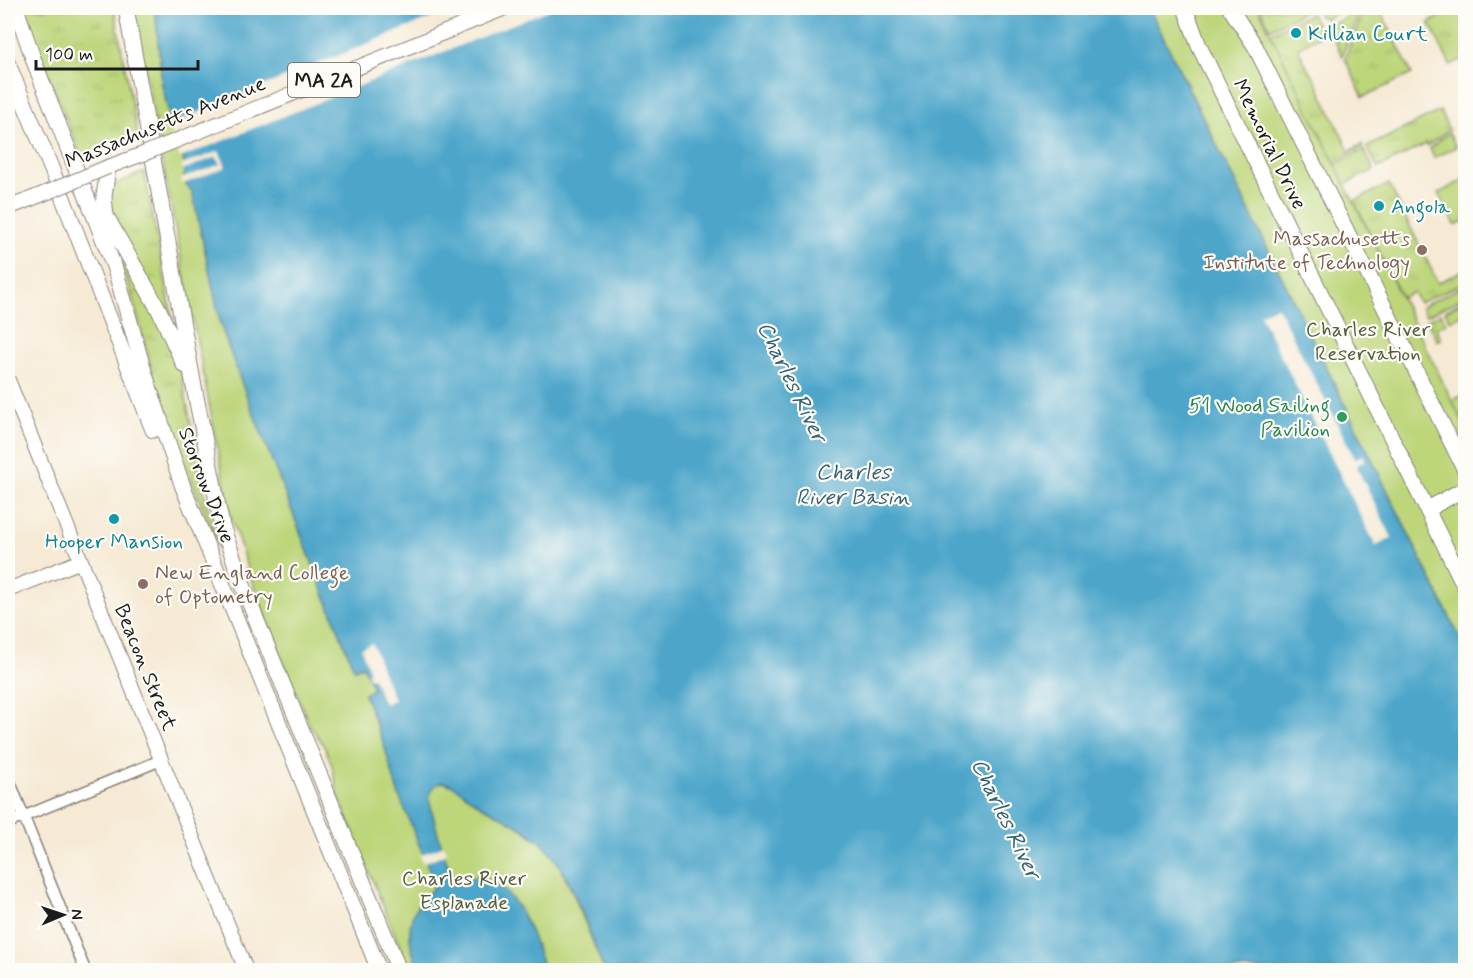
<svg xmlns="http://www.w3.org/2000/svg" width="1473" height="978" viewBox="0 0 1473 978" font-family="Mynerve,sans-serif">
<defs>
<pattern id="grass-tufts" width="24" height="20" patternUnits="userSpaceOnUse" patternTransform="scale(1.5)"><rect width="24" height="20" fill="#bdd67a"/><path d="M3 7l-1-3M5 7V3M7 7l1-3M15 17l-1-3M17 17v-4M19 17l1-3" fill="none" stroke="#a2b769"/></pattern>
</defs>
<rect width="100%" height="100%" fill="#fdfcf7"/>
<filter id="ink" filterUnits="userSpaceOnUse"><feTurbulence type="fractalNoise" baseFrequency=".0167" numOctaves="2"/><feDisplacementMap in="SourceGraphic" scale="12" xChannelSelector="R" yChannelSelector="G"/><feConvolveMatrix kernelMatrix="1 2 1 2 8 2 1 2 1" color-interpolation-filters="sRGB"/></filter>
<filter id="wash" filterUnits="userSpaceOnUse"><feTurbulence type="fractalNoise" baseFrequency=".008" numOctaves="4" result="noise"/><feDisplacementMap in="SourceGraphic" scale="24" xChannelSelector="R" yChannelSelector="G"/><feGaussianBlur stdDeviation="1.35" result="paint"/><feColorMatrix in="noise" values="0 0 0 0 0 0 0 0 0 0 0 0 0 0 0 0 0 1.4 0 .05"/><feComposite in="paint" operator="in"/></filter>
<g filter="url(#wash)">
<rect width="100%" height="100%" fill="#f6ead5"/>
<path fill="url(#grass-tufts)" stroke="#6c794b" stroke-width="1.5" d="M 24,8 L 114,8 L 138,136 L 82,159 L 34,37 Z
M 1260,8 L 1306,8 L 1307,10 L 1270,29 Z
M 1315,8 L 1348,8 L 1325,19 L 1323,16 L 1320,17 Z
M 1367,8 L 1379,8 L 1412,74 L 1363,97 L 1345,59 L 1364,9 Z
M 1459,8 L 1465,8 L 1465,58 L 1450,65 L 1429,22 Z
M 1361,10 L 1342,56 L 1328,26 Z
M 1311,13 L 1321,35 L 1298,48 L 1310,73 L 1312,73 L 1349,151 L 1362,144 L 1363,147 L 1333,162 L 1270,33 Z
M 1440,111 L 1449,130 L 1427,146 L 1426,144 L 1378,168 L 1367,147 Z
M 1449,133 L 1456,147 L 1434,158 L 1430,148 Z
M 1364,150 L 1374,170 L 1345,184 L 1335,164 Z
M 144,172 L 169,299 L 181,371 L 204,493 L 220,552 L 161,403 L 131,293 L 96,192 Z
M 1389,184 L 1438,283 L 1465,269 L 1465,282 L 1419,303 L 1413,292 L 1402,298 L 1354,201 Z
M 1465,285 L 1465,297 L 1426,316 L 1421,307 Z
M 1465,300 L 1465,313 L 1450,321 L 1445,311 Z
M 1441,313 L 1446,323 L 1436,328 L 1441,339 L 1437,341 L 1427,320 Z
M 1465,394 L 1465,430 L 1451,401 Z"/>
<path fill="#bdd67a" stroke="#6c794b" stroke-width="1.5" d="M 133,8 L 155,8 L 162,84 L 169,115 L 183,157 L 185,174 L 192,191 L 221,326 L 240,379 L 354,669 L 363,665 L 373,690 L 364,694 L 383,742 L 442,782 L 454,786 L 479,804 L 517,825 L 542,843 L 558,863 L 574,896 L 604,970 L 409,970 L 337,792 C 333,762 328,749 309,724 L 249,574 L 230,513 Z
M 1149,8 L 1258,8 L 1465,427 L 1465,648 Z
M 1465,179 L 1465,221 L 1455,225 L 1439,193 Z"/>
<path fill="#4da6ca" stroke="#346173" stroke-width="1.5" d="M 155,8 L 1149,8 L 1465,648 L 1465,970 L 604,970 C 590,935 570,867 541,842 C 523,827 502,817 482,806 C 469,799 457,784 442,782 C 435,785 430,790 429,798 C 432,811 446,870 455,877 C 462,882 475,875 483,878 C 522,891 531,936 545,970 L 419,970 C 409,947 404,925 420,902 C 425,895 433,891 435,884 L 398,793 L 383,742 L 364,694 L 373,689 L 363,666 L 354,669 L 240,379 L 221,326 L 192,191 L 186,185 L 184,178 L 184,160 L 169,115 L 162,84 Z"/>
<path fill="#f6ead5" d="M 456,8 L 553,8 L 180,158 L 169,124 Z
M 219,151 L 226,167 L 183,184 L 181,179 L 220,164 L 216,157 L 182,170 L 182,165 Z
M 1277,306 L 1355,459 L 1363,455 L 1365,460 L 1359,463 L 1357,468 L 1392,538 L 1376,546 L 1260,314 Z
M 372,643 L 394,700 L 384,704 L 373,677 L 368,678 L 368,676 L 367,673 L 370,672 L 361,648 Z
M 444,845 L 447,853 L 423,863 L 420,855 Z"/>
</g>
<g filter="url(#ink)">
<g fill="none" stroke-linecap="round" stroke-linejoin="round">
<g stroke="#898378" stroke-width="13">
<path id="minor" d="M 8,777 L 85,970
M 8,823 L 161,760"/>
</g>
<g stroke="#898378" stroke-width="16">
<path id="major" d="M 108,167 L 143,154
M 8,208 L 48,192
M 8,380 L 246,970
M 8,590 L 81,561"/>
</g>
<g stroke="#898378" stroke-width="17">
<path id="highway" d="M 16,8 L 35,64 L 115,269 L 145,375 L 183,487 L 379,970
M 126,8 L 194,387 L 222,526 L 248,599 L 399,970
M 1185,8 L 1199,46 L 1466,589
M 1230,8 L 1255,46 L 1466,472
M 8,64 L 52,170 L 153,430
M 108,167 L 104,197 L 106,216 L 159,310 L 184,365
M 1428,512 L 1435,505 L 1466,488"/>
</g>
<use href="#minor" stroke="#fff" stroke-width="10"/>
<use href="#major" stroke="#fff" stroke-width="14"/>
<use href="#highway" stroke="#fff" stroke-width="15"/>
<g stroke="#898378" stroke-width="16" stroke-linecap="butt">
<path id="major-bridge" d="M 143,154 L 505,8
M 48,192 L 108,167"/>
</g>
<use href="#major-bridge" stroke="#fff" stroke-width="14"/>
</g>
</g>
<g fill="#0f9aa8" stroke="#fdfcf7" stroke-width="2">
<circle cx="1296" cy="33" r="6"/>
<circle cx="1379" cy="206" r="6"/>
<circle cx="114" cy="519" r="6"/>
</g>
<g fill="#8d6e63" stroke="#fdfcf7" stroke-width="2">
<circle cx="1422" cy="250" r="6"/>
<circle cx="143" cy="584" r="6"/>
</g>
<circle fill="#2e9e5b" stroke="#fdfcf7" stroke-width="2" cx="1342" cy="417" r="6"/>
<g text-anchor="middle" stroke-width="4.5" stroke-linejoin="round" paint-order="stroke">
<rect fill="#fdfcf7" stroke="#605f5e" stroke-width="1.5" x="288" y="63" width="72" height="34" rx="4.5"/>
<g font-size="20" font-weight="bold" fill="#1c1c1c">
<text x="324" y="87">MA 2A</text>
</g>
<g font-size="21" fill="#0d838f" stroke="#fdfcf7" text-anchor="start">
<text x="1308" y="40">Killian Court</text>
<text x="1391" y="213">Angola</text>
<text x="114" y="548" text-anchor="middle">Hooper Mansion</text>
</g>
<g font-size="21" fill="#1c1c1c" stroke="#fdfcf7">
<text transform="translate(165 122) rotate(-22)" y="7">Massachusetts Avenue</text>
<text transform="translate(1270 144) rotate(64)" y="7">Memorial Drive</text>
<text transform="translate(207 485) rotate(69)" y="7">Storrow Drive</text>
<text transform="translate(146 667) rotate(68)" y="7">Beacon Street</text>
</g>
<g font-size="21" fill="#785e54" stroke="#fdfcf7" text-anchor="end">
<text x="1410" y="245">Massachusetts<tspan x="1410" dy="24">Institute of Technology</tspan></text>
<text x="155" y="579" text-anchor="start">New England College<tspan x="155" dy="24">of Optometry</tspan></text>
</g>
<g font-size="21" fill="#545d3d" stroke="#fdfcf7">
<text x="1368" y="336">Charles River<tspan x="1368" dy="24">Reservation</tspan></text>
<text x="464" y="885">Charles River<tspan x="464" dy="24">Esplanade</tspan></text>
</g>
<g font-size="21" fill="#27864d" stroke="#fdfcf7" text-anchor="end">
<text x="1330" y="412">51 Wood Sailing<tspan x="1330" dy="24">Pavilion</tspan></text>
</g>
<g font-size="22" font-style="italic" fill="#346173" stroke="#fdfcf7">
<text transform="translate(793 381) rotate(64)" y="8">Charles River</text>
<text x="853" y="479">Charles<tspan x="853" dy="25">River Basin</tspan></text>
<text transform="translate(1007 818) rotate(64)" y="8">Charles River</text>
</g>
</g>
<rect width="1473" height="978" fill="none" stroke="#fdfcf7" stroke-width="30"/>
<g transform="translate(63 915) rotate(88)" stroke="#fdfcf7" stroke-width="4.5" paint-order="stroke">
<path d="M0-4.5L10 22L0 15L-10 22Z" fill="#1c1c1c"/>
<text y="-9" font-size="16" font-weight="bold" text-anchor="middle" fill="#1c1c1c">N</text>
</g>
<path d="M36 60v9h162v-9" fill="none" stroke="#1c1c1c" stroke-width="3"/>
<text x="45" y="60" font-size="18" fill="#1c1c1c" stroke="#fdfcf7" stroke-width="4.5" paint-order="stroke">100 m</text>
</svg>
